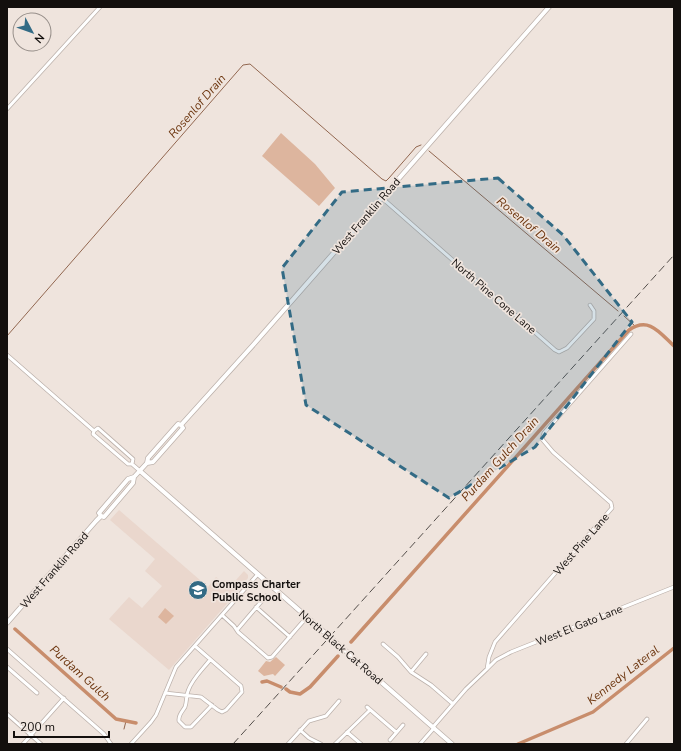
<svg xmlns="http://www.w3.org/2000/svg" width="681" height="751" viewBox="0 0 681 751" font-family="'Nunito Sans',sans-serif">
<rect width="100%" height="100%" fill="#efe4dd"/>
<path fill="#ead7cd" d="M 119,510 L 208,587 L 216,577 L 229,588 L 244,571 L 248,575 L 248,578 L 235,593 L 231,599 L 169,670 L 109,619 L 129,597 L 142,608 L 162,586 L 145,571 L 155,559 L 110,520 Z"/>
<path fill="#ddb59e" d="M 281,133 L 315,164 L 335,188 L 319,206 L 262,156 Z
M 165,608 L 174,616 L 166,624 L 158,617 Z
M 276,657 L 285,665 L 275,676 L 273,674 L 264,676 L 258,671 L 266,661 L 270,662 Z"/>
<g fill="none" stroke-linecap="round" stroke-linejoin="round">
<path stroke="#926750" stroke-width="1" d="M 429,151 L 618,311
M 624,316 L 635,326
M 7,336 L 243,65 L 250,64 L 382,179 L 386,181 L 389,178 L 416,147 L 421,145
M 124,729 L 126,721"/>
<path stroke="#c88d6c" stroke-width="3.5" d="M 15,629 L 116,719 L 136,723
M 351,642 L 629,330 C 649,316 660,333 674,346
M 262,682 L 267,681 L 281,687
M 286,689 L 290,692 L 300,694 L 310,687 L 338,656
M 518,744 L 593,712 L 674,648"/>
<g stroke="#bcb1ab" stroke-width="4.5">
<path id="minor" d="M 7,109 L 100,7
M 382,198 L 555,350 L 559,352 L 567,348 L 594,319 L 594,311 L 590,305
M 7,355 L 94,431
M 132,464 L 133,459 L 98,428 L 94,431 L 93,434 L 128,464 L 132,464 L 140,471
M 256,607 L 290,637
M 222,615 L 234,626 L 238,632 L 268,658 L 272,657 L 307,617
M 237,630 L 266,596
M 383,644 L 398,657 L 411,672 L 431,685 L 453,704
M 7,649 L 104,734 L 111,744
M 210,660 C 202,670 192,679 188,691 C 186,696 187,702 185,707 C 182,712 178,715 179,721 L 185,727 L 191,727 L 212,705
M 7,667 L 37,693
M 487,669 L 489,657 L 495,642 L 612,508 L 611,503 L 553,452 L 542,439 L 544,433 L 631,334
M 411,672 L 426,654
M 165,693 L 201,697 L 218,710 L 222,712 L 226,710 L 242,692 L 241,686 L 195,646
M 367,707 L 396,732
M 7,714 L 41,744
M 433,727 L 466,689 L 487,669 L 496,660 L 511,652 L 674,587
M 300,730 L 309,738 L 321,744
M 347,732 L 361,744
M 390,740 L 403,725
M 23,744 L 64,698
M 131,744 L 151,722 L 156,715 L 176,667 L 258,574
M 288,744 L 309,721 L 326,716 L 339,701
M 335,744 L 370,710
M 420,744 L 434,728
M 626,744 L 647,719"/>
</g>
<g stroke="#bcb1ab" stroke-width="5.5">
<path id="major" d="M 181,425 L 254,344 L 549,7
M 140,471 L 452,744
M 134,477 L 147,463 L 148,458 L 178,424 L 181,425 L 183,428 L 153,462 L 147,463
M 7,623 L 96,521 L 101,516 L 104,517 L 133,483 L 134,477 L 128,479 L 99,513 L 101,516"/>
</g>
<use href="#minor" stroke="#fff" stroke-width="3"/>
<use href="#major" stroke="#fff" stroke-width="4"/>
<path stroke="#554f4b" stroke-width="1" stroke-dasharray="8 4" stroke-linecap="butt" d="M 233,744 L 674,255"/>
</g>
<path fill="#336b85" fill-opacity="0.2" stroke="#336b85" stroke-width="3" stroke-dasharray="8 5" stroke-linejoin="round" d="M 498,178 L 563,235 L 632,322 L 535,447 L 449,498 L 306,405 L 282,268 L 342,192 Z"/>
<defs>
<g id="school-disc" transform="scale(1)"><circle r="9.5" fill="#336b85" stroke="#efe4dd"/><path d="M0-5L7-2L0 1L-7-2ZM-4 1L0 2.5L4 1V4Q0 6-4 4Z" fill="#fff"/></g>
</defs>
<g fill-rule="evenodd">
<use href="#school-disc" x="198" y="590"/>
</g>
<g text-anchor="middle" stroke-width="3.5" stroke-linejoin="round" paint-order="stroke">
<g font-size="11" fill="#130f0d" stroke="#efe4dd">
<text transform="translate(366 216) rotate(-49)" y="4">West Franklin Road</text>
<text transform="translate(494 296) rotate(41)" y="4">North Pine Cone Lane</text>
<text transform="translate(581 544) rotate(-49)" y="4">West Pine Lane</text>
<text transform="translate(54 570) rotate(-49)" y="4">West Franklin Road</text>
<text transform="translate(579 625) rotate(-22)" y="4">West El Gato Lane</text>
<text transform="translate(341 647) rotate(41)" y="4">North Black Cat Road</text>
</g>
<g font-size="11" font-weight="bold" fill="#130f0d" stroke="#efe4dd" text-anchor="start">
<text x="212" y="588">Compass Charter<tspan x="212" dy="13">Public School</tspan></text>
</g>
<g font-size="12" font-style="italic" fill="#6c350e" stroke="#efe4dd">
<text transform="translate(197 106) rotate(-49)" y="4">Rosenlof Drain</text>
<text transform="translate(529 225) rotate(40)" y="4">Rosenlof Drain</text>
<text transform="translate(500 459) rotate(-48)" y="4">Purdam Gulch Drain</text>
<text transform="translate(80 673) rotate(42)" y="4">Purdam Gulch</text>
<text transform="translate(623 675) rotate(-38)" y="4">Kennedy Lateral</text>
</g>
</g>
<rect width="681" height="751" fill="none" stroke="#130f0d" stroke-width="16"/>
<g transform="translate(32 32) rotate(131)"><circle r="19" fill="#efe4dd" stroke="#978f8a"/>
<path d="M0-3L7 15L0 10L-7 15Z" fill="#336b85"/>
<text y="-6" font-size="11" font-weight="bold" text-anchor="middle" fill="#130f0d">N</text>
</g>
<path d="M14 731v6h95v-6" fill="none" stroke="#130f0d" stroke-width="2"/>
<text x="20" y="731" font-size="12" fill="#130f0d" stroke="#efe4dd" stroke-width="3" paint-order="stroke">200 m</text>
</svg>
